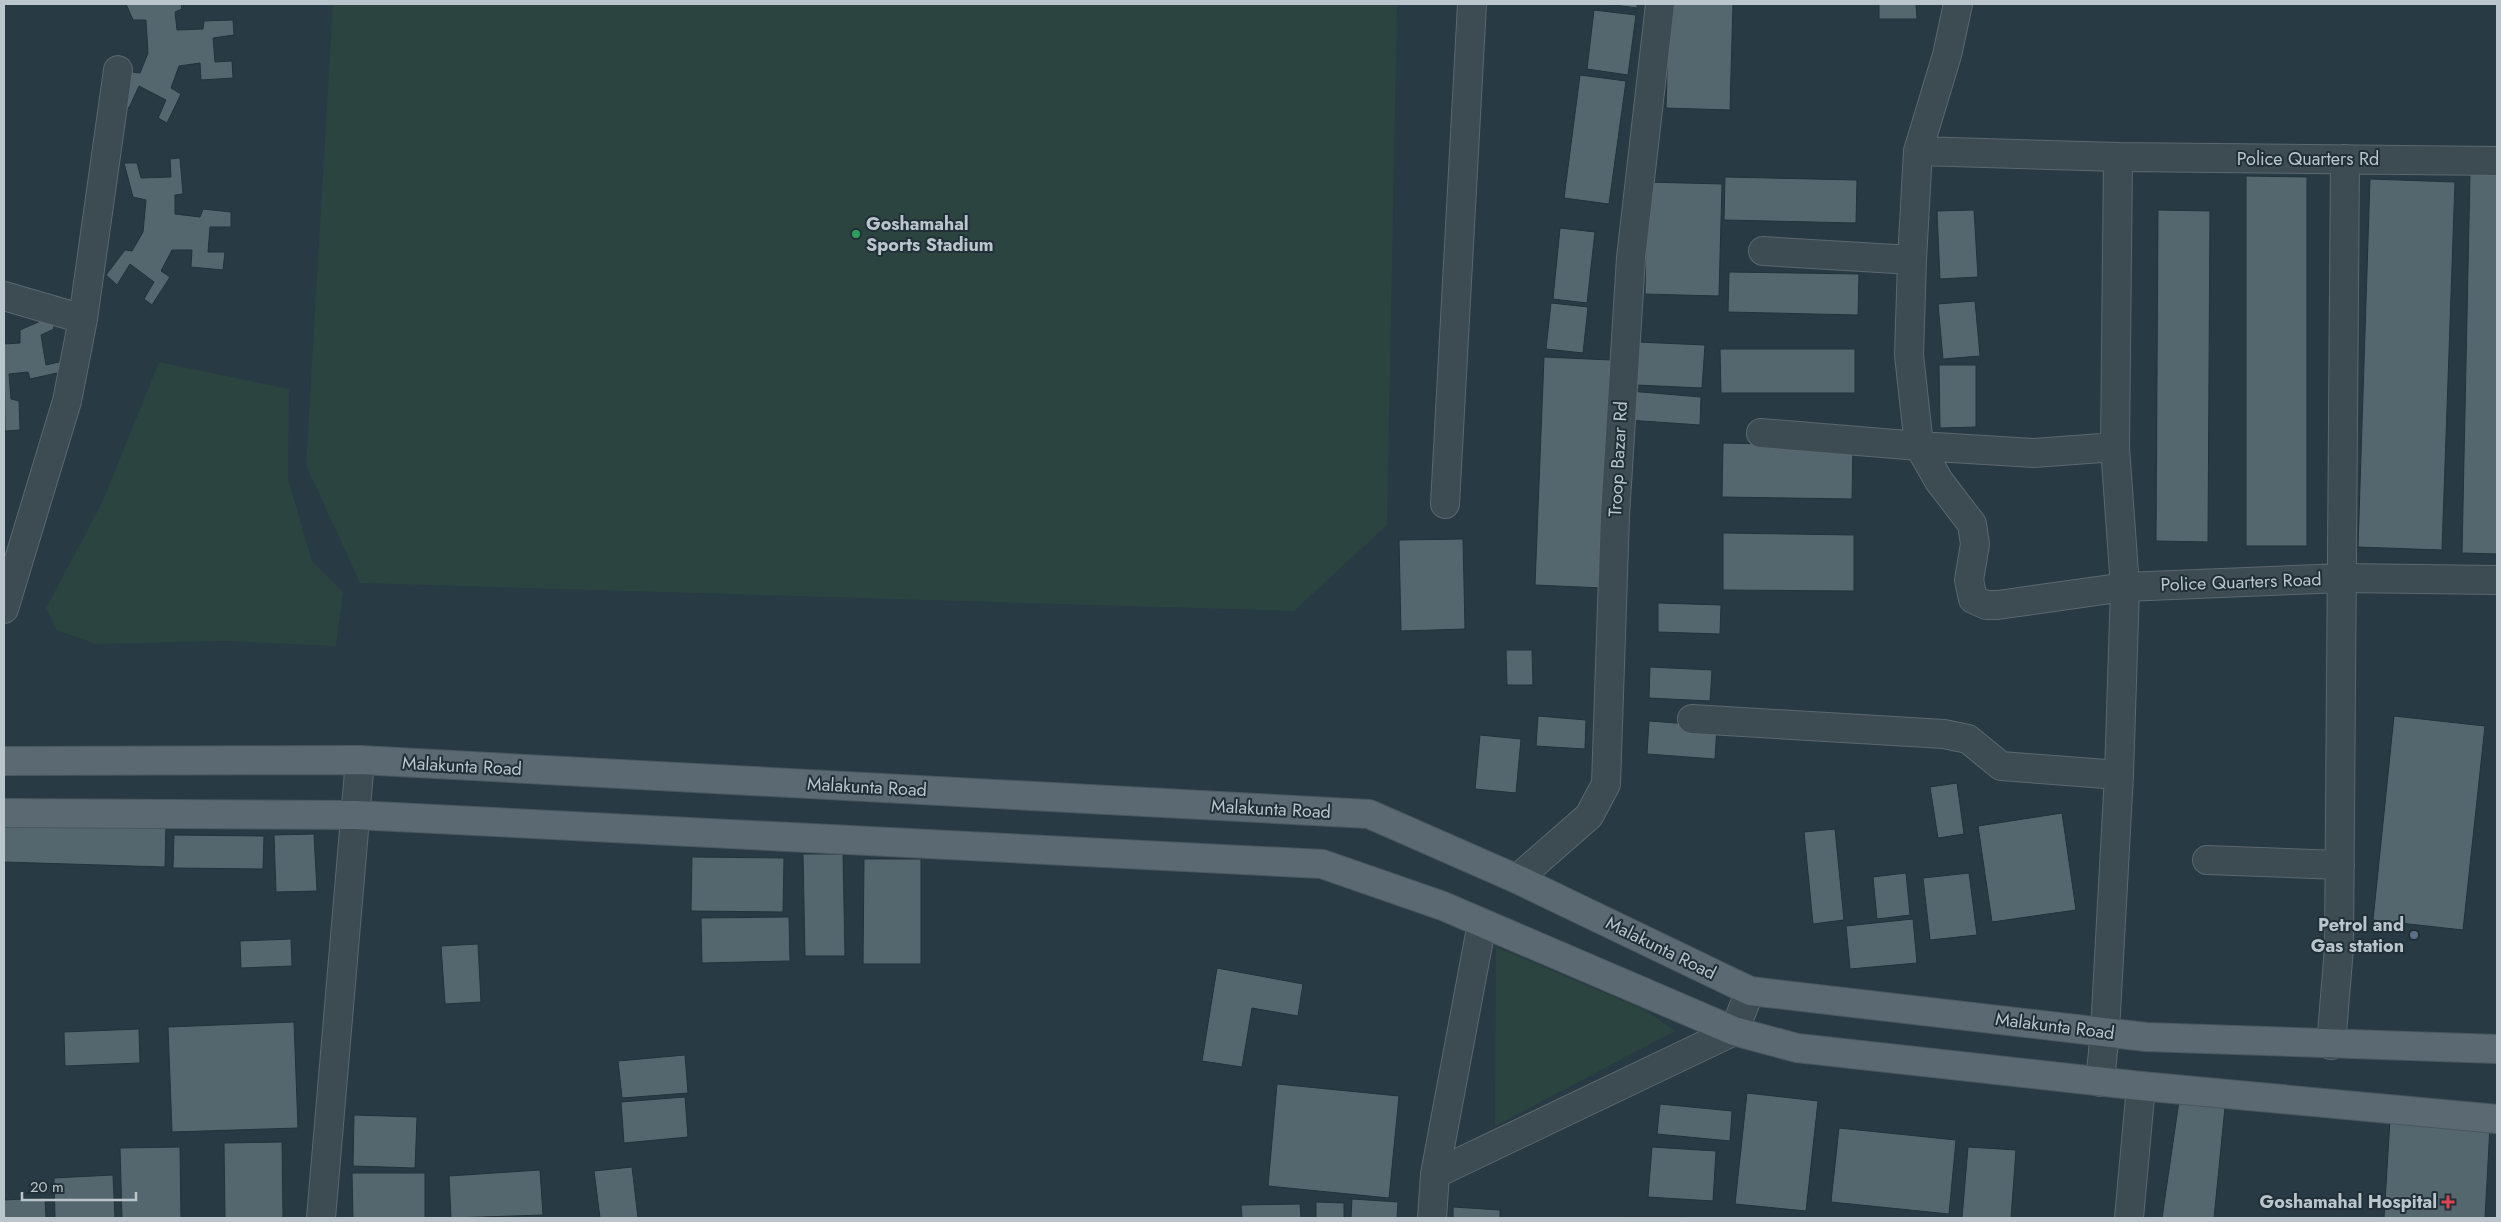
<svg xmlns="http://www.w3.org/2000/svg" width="2501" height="1222" viewBox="0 0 2501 1222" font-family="Jost,sans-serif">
<rect width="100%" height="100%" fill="#283a43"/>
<path fill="#2b4440" d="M 333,4 L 1397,4 L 1387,525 L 1294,611 L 360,583 L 306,465 Z
M 159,362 L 289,389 L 288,479 L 312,561 L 343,592 L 336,646 L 228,641 L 96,644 L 57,630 L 46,608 L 102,503 Z
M 1496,947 L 1647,1011 L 1675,1031 L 1495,1126 Z"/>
<path fill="#54676f" stroke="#23323a" d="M 126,4 L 181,4 L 182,9 L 175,12 L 177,30 L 203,29 L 204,21 L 233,20 L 234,35 L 213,38 L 215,62 L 232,61 L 233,78 L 201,80 L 200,63 L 179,66 L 171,88 L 181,94 L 167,123 L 158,118 L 166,100 L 139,86 L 129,108 L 118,100 L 132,72 L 140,73 L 148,53 L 146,20 L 133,20 Z
M 1607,4 L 1637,4 L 1637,8 Z
M 1669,4 L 1733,4 L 1730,110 L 1666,108 Z
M 1879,4 L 1916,4 L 1917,19 L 1879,19 Z
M 1594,10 L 1636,15 L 1628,75 L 1587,69 Z
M 1580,75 L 1626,81 L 1609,204 L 1564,198 Z
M 180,158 L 183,194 L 175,195 L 175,214 L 200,217 L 203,209 L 231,212 L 231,227 L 210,227 L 208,252 L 225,252 L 223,270 L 191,267 L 192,250 L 172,250 L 161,271 L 170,277 L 152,305 L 144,299 L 154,282 L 130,264 L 117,285 L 106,275 L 125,250 L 132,251 L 143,232 L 146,200 L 133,197 L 124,163 L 137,163 L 141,178 L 171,177 L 170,159 Z
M 2470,174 L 2497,175 L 2497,554 L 2462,553 Z
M 2246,176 L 2307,177 L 2307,546 L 2246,546 Z
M 1725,177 L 1857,180 L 1856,223 L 1724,220 Z
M 2370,179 L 2455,182 L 2442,550 L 2358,547 Z
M 1647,182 L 1722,184 L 1719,296 L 1645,294 Z
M 1974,210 L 1978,277 L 1940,279 L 1937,211 Z
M 2158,210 L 2210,211 L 2208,542 L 2156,541 Z
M 1560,228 L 1595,232 L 1587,303 L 1553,299 Z
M 1729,272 L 1859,274 L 1858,315 L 1728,312 Z
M 1975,301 L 1980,356 L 1943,359 L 1938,304 Z
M 1551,303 L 1588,307 L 1583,353 L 1546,349 Z
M 52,316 L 54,329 L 41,335 L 46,365 L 64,361 L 66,371 L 30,379 L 28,372 L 9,374 L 11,399 L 19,401 L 20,430 L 5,431 L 4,344 L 20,343 L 20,330 Z
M 1638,342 L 1705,345 L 1702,388 L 1636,385 Z
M 1720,349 L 1855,349 L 1855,393 L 1721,393 Z
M 1544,357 L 1611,360 L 1603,588 L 1535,585 Z
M 1939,365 L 1976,365 L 1976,427 L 1940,428 Z
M 1629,391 L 1701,397 L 1700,425 L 1628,420 Z
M 1723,443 L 1853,446 L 1852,499 L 1722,497 Z
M 1723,533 L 1854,535 L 1854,591 L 1723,590 Z
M 1463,539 L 1465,629 L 1401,631 L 1399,540 Z
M 1658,603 L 1721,605 L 1720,634 L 1658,632 Z
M 1506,650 L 1532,650 L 1533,685 L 1507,685 Z
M 1650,667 L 1712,670 L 1710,701 L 1649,698 Z
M 1538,716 L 1586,720 L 1585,749 L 1536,746 Z
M 2394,716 L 2485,726 L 2463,930 L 2373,920 Z
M 1649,721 L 1717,726 L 1715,759 L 1647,754 Z
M 1480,735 L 1521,739 L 1516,793 L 1475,789 Z
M 1957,783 L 1964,834 L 1938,838 L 1930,787 Z
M 2062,813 L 2076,910 L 1992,922 L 1978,826 Z
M 4,818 L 166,822 L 165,867 L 4,862 Z
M 1835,829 L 1844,920 L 1813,924 L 1804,832 Z
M 314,834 L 317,891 L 276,892 L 274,835 Z
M 174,835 L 264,836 L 263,869 L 173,868 Z
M 803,854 L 843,854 L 845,956 L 805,956 Z
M 692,857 L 784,858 L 783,912 L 691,911 Z
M 864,859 L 921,859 L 921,964 L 863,964 Z
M 1906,873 L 1910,915 L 1877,919 L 1873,877 Z
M 1969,873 L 1977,935 L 1930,940 L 1923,878 Z
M 789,917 L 790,961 L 702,963 L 701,918 Z
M 1913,919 L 1917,963 L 1850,969 L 1846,926 Z
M 291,939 L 292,966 L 241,968 L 240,941 Z
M 478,944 L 481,1002 L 445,1004 L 441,946 Z
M 1217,968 L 1303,984 L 1298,1016 L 1252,1008 L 1242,1067 L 1202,1061 Z
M 294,1022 L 298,1128 L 172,1132 L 168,1027 Z
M 139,1029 L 140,1063 L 65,1066 L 64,1032 Z
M 685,1055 L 688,1093 L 622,1098 L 618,1061 Z
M 1277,1084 L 1399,1096 L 1389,1198 L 1268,1186 Z
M 1747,1093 L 1818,1101 L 1806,1211 L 1735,1204 Z
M 685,1097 L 688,1137 L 624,1143 L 621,1102 Z
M 2179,1101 L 2225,1107 L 2214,1218 L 2162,1218 Z
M 1660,1104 L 1732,1111 L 1730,1141 L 1657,1134 Z
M 354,1115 L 417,1117 L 415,1168 L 353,1166 Z
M 2390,1120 L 2490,1126 L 2485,1218 L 2384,1218 Z
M 1839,1128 L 1956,1140 L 1949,1214 L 1831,1202 Z
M 282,1142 L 283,1218 L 225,1218 L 224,1143 Z
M 180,1147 L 181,1218 L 122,1218 L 120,1148 Z
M 1652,1147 L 1716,1151 L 1713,1201 L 1648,1197 Z
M 1968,1147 L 2016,1150 L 2011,1218 L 1962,1218 Z
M 632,1167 L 638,1218 L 600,1218 L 594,1171 Z
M 540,1170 L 543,1215 L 451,1218 L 449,1176 Z
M 352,1173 L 425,1173 L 425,1218 L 353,1218 Z
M 113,1175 L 115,1218 L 55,1218 L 54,1178 Z
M 45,1198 L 46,1218 L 4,1218 L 4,1200 Z
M 1352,1199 L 1398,1202 L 1397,1218 L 1351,1218 Z
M 1316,1202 L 1344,1203 L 1344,1218 L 1316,1218 Z
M 1300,1204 L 1301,1218 L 1242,1218 L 1241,1205 Z
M 1453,1207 L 1500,1210 L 1500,1218 L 1453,1218 Z
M 1624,1217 L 1685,1217 L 1685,1218 L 1624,1218 Z"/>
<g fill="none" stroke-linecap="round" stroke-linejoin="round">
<g stroke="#5b6870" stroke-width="30">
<path id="minor" d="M 1918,151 L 2118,157 L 2115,447 L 2034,453 L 1919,446
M 2118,157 L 2497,161
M 1763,251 L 1912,260 L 1918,151 L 1947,55 L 1958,4
M 4,296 L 83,319
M 1761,433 L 1919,446 L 1909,355 L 1912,260
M 1919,446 L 1939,481 L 1972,524 L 1975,544 L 1969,580 L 1973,599 L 1986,605 L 1998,605 L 2125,587 L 2119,775 L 2105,1031 L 2100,1082
M 2115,447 L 2125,587 L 2343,578 L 2497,580
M 1445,504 L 1472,4
M 4,609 L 67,401 L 83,319 L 118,70
M 1692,719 L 1944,734 L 1968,739 L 2001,766 L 2119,775
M 2207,860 L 2340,865
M 1517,879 L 1589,816 L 1606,784 L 1615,516 L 1631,258 L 1660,4
M 2331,1045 L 2339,948 L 2345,159
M 1435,1174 L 1734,1031 L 1750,991
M 321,1218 L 360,760
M 1432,1218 L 1435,1174 L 1482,923
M 2129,1218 L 2141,1086"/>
</g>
<g stroke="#49575f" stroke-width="30">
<path id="major" d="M 4,761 L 360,760 L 1369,814 L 1517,879 L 1750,991 L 2146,1037 L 2497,1049
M 4,813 L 355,815 L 1322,864 L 1443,906 L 1734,1031 L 1797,1048 L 2141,1086 L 2497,1119"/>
</g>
<use href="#minor" stroke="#3d4b52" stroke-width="28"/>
<use href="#major" stroke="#5b6a72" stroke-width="28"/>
</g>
<circle fill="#2e9e5b" stroke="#213038" stroke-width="2" cx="856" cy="234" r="5"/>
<circle fill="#5c6f8a" stroke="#213038" stroke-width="2" cx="2414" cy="935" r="5"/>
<path fill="#e0444e" stroke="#213038" stroke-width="2" d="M2445.5 1194.5h5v5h5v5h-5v5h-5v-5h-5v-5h5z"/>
<g text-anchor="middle" stroke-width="4" stroke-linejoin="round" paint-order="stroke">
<g font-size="18" fill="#bac5cc" stroke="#213038">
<text x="2308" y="165">Police Quarters Rd</text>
<text transform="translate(1618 459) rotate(-87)" y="6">Troop Bazar Rd</text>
<text transform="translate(2241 582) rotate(-2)" y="6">Police Quarters Road</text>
<text transform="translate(462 766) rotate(3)" y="6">Malakunta Road</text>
<text transform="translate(867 787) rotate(3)" y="6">Malakunta Road</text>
<text transform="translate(1271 809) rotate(3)" y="6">Malakunta Road</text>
<text transform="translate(1661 948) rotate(26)" y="6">Malakunta Road</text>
<text transform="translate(2055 1026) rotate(7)" y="6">Malakunta Road</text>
</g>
<g font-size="18" font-weight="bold" fill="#bac5cc" stroke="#213038" text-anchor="end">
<text x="866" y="230" text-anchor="start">Goshamahal<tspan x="866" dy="21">Sports Stadium</tspan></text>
<text x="2404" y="931">Petrol and<tspan x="2404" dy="21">Gas station</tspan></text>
<text x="2437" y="1208">Goshamahal Hospital</text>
</g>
</g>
<rect width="2501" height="1222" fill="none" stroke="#bac5cc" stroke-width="10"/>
<path d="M22 1192v8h114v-8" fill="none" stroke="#bac5cc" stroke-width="2.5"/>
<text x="30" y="1192" font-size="15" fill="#bac5cc" stroke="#213038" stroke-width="4" paint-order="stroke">20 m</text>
</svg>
